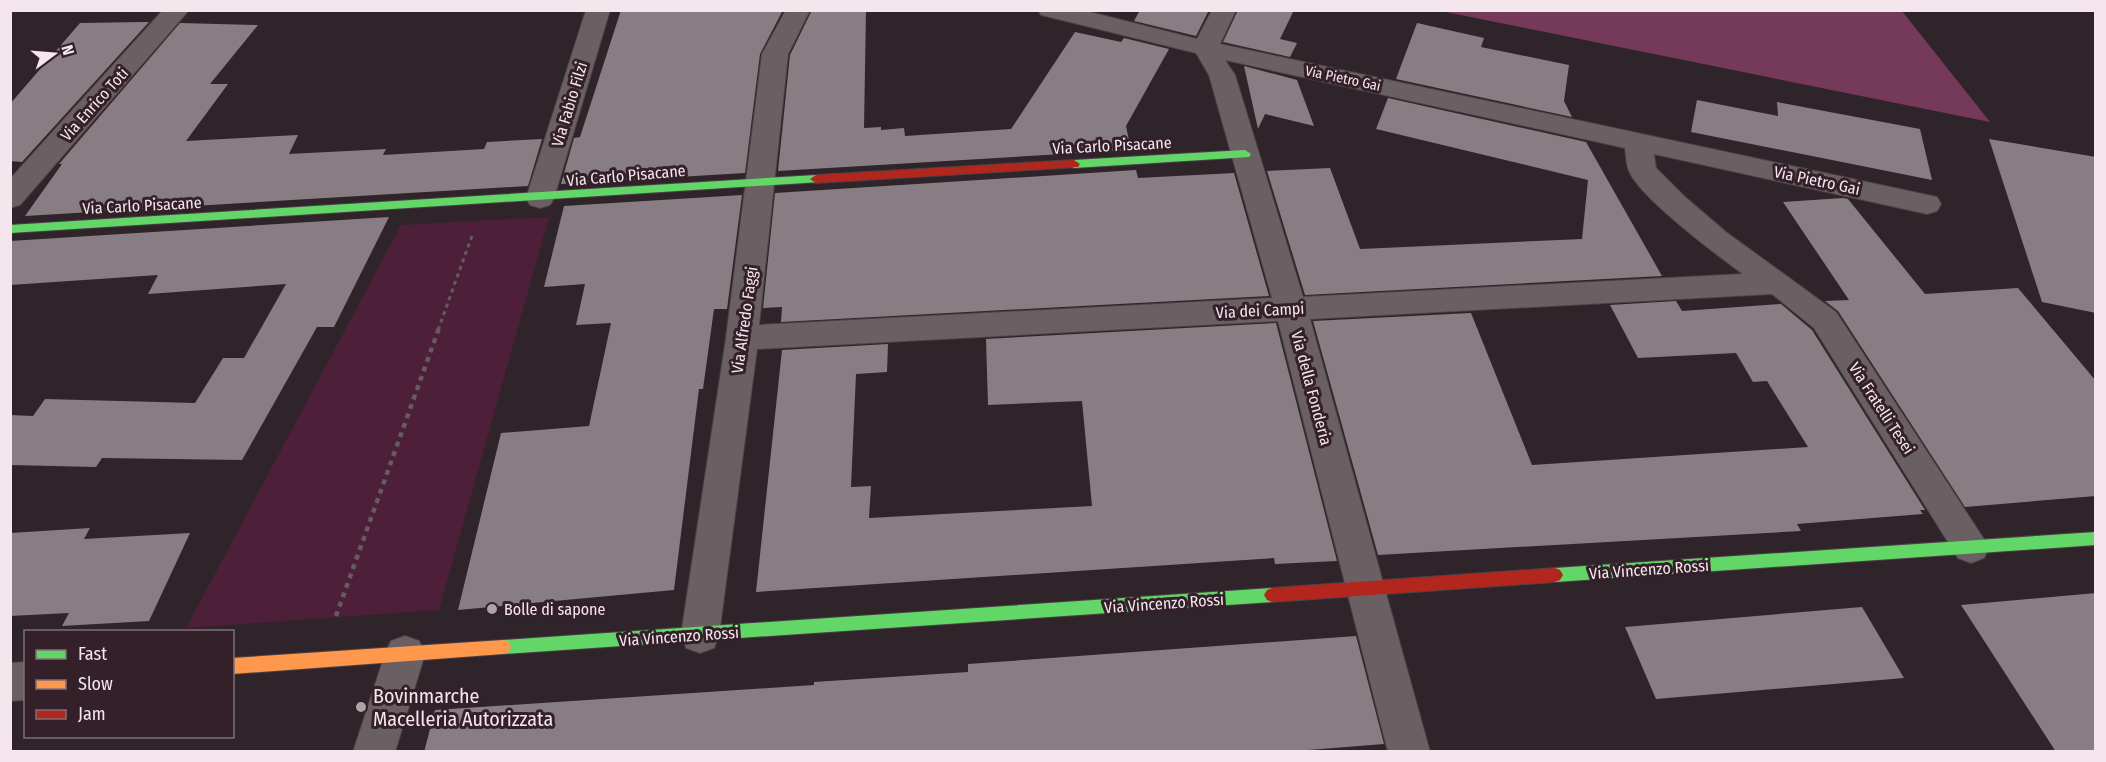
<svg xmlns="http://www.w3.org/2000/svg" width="2106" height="762" viewBox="0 0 2106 762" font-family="'Fira Sans Condensed',sans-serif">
<rect width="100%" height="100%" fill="#2f2429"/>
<path fill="#4d1f38" d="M 549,217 L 439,610 L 186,628 L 401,225 Z"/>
<path fill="#753959" d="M 1441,11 L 1902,11 L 1990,122 Z"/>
<path fill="#877d82" d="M 621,10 L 783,10 L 760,54 L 745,173 L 561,184 L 574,138 L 580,137 Z
M 812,10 L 866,10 L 864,128 L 881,127 L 881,130 L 904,128 L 905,136 L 1011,129 L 1075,32 L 1121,42 L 1124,38 L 1169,49 L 1126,126 L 1131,150 L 778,171 L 790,55 Z
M 1140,10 L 1209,10 L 1196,36 L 1134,21 Z
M 1238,10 L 1294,10 L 1280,39 L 1297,43 L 1290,57 L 1223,42 Z
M 142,22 L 149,22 L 22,162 L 10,161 L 10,104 L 80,23 Z
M 180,23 L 258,25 L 210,84 L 228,84 L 186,141 L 298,135 L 289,154 L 386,149 L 383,155 L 484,149 L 487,142 L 542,139 L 528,186 L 25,216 L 62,164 L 59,164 Z
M 1417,23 L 1484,38 L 1481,47 L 1569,65 L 1564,101 L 1572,117 L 1396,79 Z
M 1244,66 L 1297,80 L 1314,126 L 1265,114 L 1258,129 Z
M 1388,98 L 1586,142 L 1662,276 L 1305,295 L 1267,171 L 1330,168 L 1360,249 L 1582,239 L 1588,180 L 1376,129 Z
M 1697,100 L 1778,116 L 1777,102 L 1920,129 L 1932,180 L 1691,132 Z
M 1989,139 L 2096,157 L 2096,313 L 2042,302 Z
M 1136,170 L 1138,178 L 1234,173 L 1269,296 L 781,322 L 782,307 L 763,308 L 775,193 Z
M 742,195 L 727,309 L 714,309 L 703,389 L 699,389 L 674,590 L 458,610 L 501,433 L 589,426 L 611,323 L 576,325 L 585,284 L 544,287 L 564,206 Z
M 1843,198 L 1848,199 L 1925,294 L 2018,288 L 2096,381 L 2096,496 L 1965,507 L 1838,311 L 1825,301 L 1849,300 L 1783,202 Z
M 389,217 L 334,327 L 317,327 L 242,460 L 102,458 L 96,467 L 10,465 L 10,415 L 33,416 L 45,399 L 195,403 L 223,358 L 244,358 L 286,284 L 148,294 L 158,275 L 10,285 L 10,241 Z
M 1676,301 L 1682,311 L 1781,304 L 1812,330 L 1925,510 L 1920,510 L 1923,514 L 1797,524 L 1801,531 L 1378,555 L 1313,321 L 1471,313 L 1532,465 L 1808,447 L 1767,381 L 1753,382 L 1736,353 L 1638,358 L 1610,305 Z
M 1276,323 L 1337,561 L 1275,564 L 1274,558 L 756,592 L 782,350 L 888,344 L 887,372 L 856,374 L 851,487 L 871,486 L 869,518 L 1092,506 L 1082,401 L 988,405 L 986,339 Z
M 90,528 L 84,539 L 190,533 L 149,621 L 62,626 L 69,613 L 10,616 L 10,533 Z
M 2096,593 L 2096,752 L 2056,752 L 1961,605 Z
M 1862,607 L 1904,678 L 1656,699 L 1625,627 Z
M 1356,636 L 1384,744 L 1283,752 L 424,752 L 435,710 L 814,685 L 814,682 L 968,672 L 968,664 Z"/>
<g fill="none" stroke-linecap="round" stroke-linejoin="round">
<g stroke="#4a4146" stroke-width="2">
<path id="street" d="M 163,10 L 189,10 L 20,205 L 10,208 L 10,179 Z
M 586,10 L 610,10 L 554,198 L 550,205 L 540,208 L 530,205 L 526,198 Z
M 786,10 L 810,10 L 788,54 L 759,325 L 1272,298 L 1209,75 L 1196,53 L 1041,15 L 1038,10 L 1082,10 L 1197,39 L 1212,10 L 1236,10 L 1220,44 L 1937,197 L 1941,204 L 1937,211 L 1927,214 L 1654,154 L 1656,168 L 1684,196 L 1726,232 L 1836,312 L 1989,547 L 1984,558 L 1971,563 L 1958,558 L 1814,328 L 1772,294 L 1310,319 L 1430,752 L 1388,752 L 1278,321 L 757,349 L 719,635 L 714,648 L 700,653 L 686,648 L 681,635 L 726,338 L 762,54 ZM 1225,60 L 1625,148 C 1626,155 1626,164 1629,171 C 1639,197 1718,256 1743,274 L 1303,297 L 1235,75 Z
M 405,636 L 419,641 L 425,654 L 395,752 L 353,752 L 385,654 L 391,641 Z
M 26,662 L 26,700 L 10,701 L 10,663 Z"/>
</g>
<g stroke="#4a4146" stroke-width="2">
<path id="fast" d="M 1245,150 L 1251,154 L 1249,157 L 1074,168 L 1068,164 L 1074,160 Z
M 816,175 L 822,179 L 820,182 L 10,233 L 10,225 Z
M 2096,532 L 2096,545 L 1555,582 L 1550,580 L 1547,575 L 1550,570 L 1555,568 Z
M 1272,588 L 1277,590 L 1280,595 L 1277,600 L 1272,602 L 503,654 L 497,652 L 495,647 L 497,642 L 503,640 Z"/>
</g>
<g stroke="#4a4146" stroke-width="2">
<path id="slow" d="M 503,640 L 509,642 L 511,647 L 509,652 L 503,654 L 232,674 L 232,658 Z"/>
</g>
<g stroke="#4a4146" stroke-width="2">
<path id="jam" d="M 1074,160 L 1080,164 L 1078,167 L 816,183 L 810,179 L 816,175 Z
M 1555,568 L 1560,570 L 1563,575 L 1560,580 L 1555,582 L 1272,602 L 1267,600 L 1264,595 L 1267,590 L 1272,588 Z"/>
</g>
<path stroke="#655c60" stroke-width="3" stroke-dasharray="4 4" stroke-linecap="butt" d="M 438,330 L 473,233"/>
<path stroke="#655c60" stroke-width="4.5" stroke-dasharray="5 5" stroke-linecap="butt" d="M 336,616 L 439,328"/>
<use href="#street" fill="#6a6064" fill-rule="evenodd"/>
<use href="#fast" fill="#63d668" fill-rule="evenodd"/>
<use href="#slow" fill="#ff974d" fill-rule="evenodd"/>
<use href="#jam" fill="#b3261e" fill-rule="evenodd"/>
</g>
<g fill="#afa2a8" stroke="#332029" stroke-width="2">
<circle cx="492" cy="609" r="6"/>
<circle cx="361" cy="707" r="6"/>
</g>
<g text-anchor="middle" stroke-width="6" stroke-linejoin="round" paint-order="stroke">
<g font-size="14" fill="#f4e6ec" stroke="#332029">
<text transform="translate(1343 78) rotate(12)" y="5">Via Pietro Gai</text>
</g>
<g font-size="16" fill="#f4e6ec" stroke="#332029">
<text transform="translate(94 104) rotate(-48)" y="6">Via Enrico Toti</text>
<text transform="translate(569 104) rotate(-73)" y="6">Via Fabio Filzi</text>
<text transform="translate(1112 145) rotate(-3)" y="6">Via Carlo Pisacane</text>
<text transform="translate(626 175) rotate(-5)" y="6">Via Carlo Pisacane</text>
<text transform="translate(1817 180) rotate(12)" y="6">Via Pietro Gai</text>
<text transform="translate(142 205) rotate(-3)" y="6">Via Carlo Pisacane</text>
<text transform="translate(1260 310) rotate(-3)" y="6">Via dei Campi</text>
<text transform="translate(744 320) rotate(-82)" y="6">Via Alfredo Faggi</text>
<text transform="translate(1312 388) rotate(75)" y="6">Via della Fonderia</text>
<text transform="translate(1882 408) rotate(57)" y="6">Via Fratelli Tesei</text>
<text transform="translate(1649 569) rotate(-4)" y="6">Via Vincenzo Rossi</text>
<text transform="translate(1164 603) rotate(-4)" y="6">Via Vincenzo Rossi</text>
<text transform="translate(679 636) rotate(-4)" y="6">Via Vincenzo Rossi</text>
</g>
<g font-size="16" fill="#f4e6ec" stroke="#332029" text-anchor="start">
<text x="504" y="615">Bolle di sapone</text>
</g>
<g font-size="20" fill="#f4e6ec" stroke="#332029" text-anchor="start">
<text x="373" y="703">Bovinmarche<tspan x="373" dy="23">Macelleria Autorizzata</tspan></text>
</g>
</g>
<rect width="2106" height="762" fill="none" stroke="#f4e6ec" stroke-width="24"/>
<rect x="24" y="630" width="210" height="108" fill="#332029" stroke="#806f77" stroke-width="1.5"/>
<rect x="36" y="650" width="30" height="9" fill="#63d668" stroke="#806f77" stroke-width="1.5"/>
<text x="78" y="660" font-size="18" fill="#f4e6ec">Fast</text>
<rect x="36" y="680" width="30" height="9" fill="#ff974d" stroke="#806f77" stroke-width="1.5"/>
<text x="78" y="690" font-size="18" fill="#f4e6ec">Slow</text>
<rect x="36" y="710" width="30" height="9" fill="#b3261e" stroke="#806f77" stroke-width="1.5"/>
<text x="78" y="720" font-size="18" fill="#f4e6ec">Jam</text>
<g transform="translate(54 54) rotate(74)" stroke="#332029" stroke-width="4.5" paint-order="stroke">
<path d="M0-4.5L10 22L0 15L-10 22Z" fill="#f4e6ec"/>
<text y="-9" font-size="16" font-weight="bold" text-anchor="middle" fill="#f4e6ec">N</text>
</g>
</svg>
